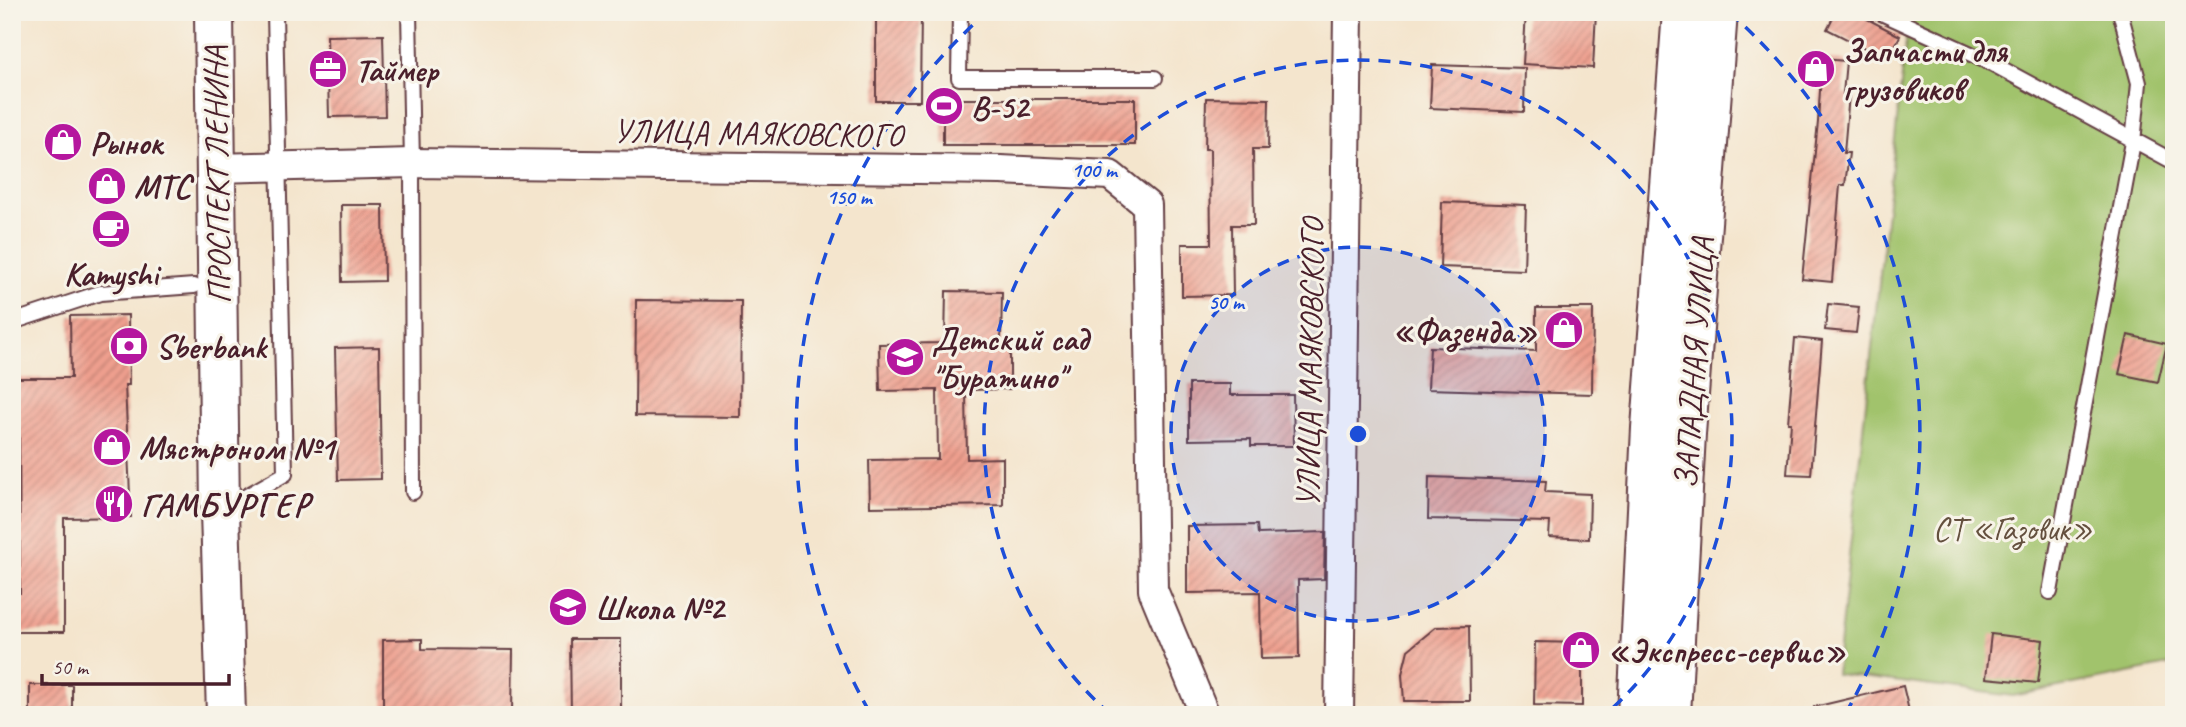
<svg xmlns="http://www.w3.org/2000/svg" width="2186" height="727" viewBox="0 0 2186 727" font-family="Caveat,sans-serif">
<defs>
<pattern id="building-hatch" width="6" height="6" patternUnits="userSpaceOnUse" patternTransform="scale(1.75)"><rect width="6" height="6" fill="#ee9f8e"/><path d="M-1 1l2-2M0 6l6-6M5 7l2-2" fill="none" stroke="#c38174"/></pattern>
</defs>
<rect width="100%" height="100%" fill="#f7f3e8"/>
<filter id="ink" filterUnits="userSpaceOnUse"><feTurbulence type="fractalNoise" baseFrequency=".0143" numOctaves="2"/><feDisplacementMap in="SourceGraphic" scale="14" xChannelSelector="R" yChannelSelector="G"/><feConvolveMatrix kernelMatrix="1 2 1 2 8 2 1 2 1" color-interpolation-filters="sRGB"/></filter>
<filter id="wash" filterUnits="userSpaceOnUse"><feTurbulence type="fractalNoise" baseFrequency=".00686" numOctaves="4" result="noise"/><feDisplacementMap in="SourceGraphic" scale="28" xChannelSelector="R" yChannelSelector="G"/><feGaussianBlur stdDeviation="1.57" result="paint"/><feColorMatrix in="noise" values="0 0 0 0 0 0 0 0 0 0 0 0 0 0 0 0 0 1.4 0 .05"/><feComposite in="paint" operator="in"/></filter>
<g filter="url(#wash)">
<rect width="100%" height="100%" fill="#f4e5cd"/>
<path fill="#a1c36c" stroke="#76714c" stroke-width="2" d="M 1909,12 L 2174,12 L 2174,664 L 2013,696 L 1836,674 Z"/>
<g id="blocks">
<path fill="url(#building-hatch)" d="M 876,12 L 921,12 L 920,101 L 876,101 Z
M 1526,12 L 1596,12 L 1593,68 L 1523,64 Z
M 1836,12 L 1854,12 L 1900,36 L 1888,60 L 1827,29 Z
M 383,35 L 385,116 L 329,117 L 327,36 Z
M 1822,59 L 1846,61 L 1843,94 L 1849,94 L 1844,153 L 1849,153 L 1845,185 L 1840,185 L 1832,282 L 1802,279 L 1818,122 Z
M 1432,65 L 1525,68 L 1524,112 L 1430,108 Z
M 1206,98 L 1269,99 L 1268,149 L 1253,149 L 1254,225 L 1232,225 L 1233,295 L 1182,296 L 1182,244 L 1211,244 L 1210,149 L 1205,149 Z
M 943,99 L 1135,99 L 1135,145 L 943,145 Z
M 1442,202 L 1526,205 L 1524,270 L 1440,267 Z
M 341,205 L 383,205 L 384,281 L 342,282 Z
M 946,291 L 1002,292 L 1001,343 L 1010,343 L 1010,389 L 966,390 L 967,459 L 1003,458 L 1003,505 L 870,507 L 869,460 L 938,459 L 937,390 L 880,391 L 879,344 L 945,343 Z
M 636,300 L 741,301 L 740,417 L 635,416 Z
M 1828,304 L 1859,307 L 1856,333 L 1825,330 Z
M 1536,308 L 1593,308 L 1592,394 L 1428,389 L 1430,347 L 1536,351 Z
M 128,315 L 129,385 L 125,385 L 131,517 L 64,518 L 64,632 L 12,632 L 12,593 L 20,593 L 19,414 L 12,414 L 12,378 L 71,378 L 70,316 Z
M 2128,335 L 2167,344 L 2158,382 L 2119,374 Z
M 1795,338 L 1822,341 L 1811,475 L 1787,474 L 1791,423 L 1788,423 Z
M 379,347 L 381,479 L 338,480 L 335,348 Z
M 1189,384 L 1230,384 L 1230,395 L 1293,395 L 1294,446 L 1251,446 L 1251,439 L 1189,440 Z
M 1429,477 L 1546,481 L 1545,492 L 1590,494 L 1589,539 L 1549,537 L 1550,522 L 1428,519 Z
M 1257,525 L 1258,534 L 1325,532 L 1324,579 L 1298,580 L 1299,658 L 1261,659 L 1260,592 L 1187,593 L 1187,526 Z
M 1469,626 L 1470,701 L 1404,701 L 1402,674 L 1408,650 L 1436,627 Z
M 1991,634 L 2043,640 L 2038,683 L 1986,678 Z
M 422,639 L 422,649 L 513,650 L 512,712 L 422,711 L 422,715 L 383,715 L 383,640 Z
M 570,639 L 621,639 L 621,715 L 571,715 Z
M 1535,642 L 1582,643 L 1582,706 L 1534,705 Z
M 30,685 L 72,685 L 72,715 L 30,715 Z
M 1903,686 L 1910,715 L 1815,715 L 1814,707 Z"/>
</g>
</g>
<g filter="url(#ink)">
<use href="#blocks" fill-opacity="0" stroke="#643d43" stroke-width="2"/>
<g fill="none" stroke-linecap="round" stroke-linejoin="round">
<g stroke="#643d43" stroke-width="18">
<path id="service" d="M 409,12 L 412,163 L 413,492
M 960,12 L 959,78 L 1155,78
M 1879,12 L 1993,64 L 2174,162
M 12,322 L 100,293 L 194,286
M 224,509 L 285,474 L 275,12
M 2050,592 L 2133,142 L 2139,83 L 2120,12"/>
</g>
<g stroke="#643d43" stroke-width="32">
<path id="minor" d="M 216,168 L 412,163 L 1001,170 L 1110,175 L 1147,205 L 1153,590 L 1205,715
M 1339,715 L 1348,12"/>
</g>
<g stroke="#643d43" stroke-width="42">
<path id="secondary" d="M 214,12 L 220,511 L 226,715"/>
</g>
<g stroke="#643d43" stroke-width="42">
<path id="primary" d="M 1637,715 L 1651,428 L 1682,12
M 1671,715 L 1686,434 L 1718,12"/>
</g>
<use href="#service" stroke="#fff" stroke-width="14"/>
<use href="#minor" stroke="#fff" stroke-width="28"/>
<use href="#secondary" stroke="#fff" stroke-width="38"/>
<use href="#primary" stroke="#fff" stroke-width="38"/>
</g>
</g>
<circle cx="1358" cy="434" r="187" fill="#1d4ed8" fill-opacity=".12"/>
<g fill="none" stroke="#1d4ed8" stroke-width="3.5" stroke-dasharray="12 9">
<circle cx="1358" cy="434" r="187"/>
<path d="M1110 714A374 374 0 1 1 1606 714"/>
<path d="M869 711A562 562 0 0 1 986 13M1730 13A562 562 0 0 1 1847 711"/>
</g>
<defs>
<g id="office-disc" transform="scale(2.0125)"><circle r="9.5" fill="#b5179e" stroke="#f7f3e8"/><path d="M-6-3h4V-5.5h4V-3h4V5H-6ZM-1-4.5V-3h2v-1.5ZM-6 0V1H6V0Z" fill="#fff"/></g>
<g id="shop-disc" transform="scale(2.0125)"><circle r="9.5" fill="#b5179e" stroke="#f7f3e8"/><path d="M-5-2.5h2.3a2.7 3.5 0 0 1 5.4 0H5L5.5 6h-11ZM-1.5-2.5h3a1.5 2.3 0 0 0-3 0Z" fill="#fff"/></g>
<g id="stadium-disc" transform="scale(2.0125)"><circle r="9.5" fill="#b5179e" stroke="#f7f3e8"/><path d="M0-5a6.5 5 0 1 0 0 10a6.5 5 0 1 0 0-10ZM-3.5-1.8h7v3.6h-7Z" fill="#fff"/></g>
<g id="cafe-disc" transform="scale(2.0125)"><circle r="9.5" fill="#b5179e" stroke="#f7f3e8"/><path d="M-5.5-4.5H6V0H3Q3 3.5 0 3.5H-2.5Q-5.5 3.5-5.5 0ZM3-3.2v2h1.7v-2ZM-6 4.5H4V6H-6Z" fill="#fff"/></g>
<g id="bank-disc" transform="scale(2.0125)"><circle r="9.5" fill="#b5179e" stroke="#f7f3e8"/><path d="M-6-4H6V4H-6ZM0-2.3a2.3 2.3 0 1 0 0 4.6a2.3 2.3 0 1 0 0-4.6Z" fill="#fff"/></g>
<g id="school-disc" transform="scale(2.0125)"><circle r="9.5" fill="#b5179e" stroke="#f7f3e8"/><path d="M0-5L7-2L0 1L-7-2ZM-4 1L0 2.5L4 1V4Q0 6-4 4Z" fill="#fff"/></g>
<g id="restaurant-disc" transform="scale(2.0125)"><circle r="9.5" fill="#b5179e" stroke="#f7f3e8"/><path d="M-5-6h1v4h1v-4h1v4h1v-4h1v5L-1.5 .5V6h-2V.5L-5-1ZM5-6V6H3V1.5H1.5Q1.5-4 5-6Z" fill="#fff"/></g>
</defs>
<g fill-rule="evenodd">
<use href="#office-disc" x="328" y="69"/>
<use href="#shop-disc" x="1816" y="69"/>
<use href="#stadium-disc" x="944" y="106"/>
<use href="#shop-disc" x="63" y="142"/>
<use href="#shop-disc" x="107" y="186"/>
<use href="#cafe-disc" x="111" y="229"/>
<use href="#shop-disc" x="1564" y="330"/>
<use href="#bank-disc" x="129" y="346"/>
<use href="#school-disc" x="905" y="357"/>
<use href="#shop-disc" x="112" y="447"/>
<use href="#restaurant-disc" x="114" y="504"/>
<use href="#school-disc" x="568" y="607"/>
<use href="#shop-disc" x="1581" y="650"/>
</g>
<g text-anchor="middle" stroke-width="6" stroke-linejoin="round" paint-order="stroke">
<g font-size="33" font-weight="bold" fill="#4a1f2b" stroke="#f7f3e8" text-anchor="start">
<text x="1843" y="62">Запчасти для<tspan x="1843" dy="38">грузовиков</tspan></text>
<text x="355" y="81">Таймер</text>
<text x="971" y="118">В-52</text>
<text x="90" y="154">Рынок</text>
<text x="134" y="198">МТС</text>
<text x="111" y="285" text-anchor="middle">Kamyshi</text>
<text x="1537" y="342" text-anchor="end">«Фазенда»</text>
<text x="932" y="350">Детский сад<tspan x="932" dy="38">"Буратино"</tspan></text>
<text x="156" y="358">Sberbank</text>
<text x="139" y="459">Мястроном №1</text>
<text x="141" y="516">ГАМБУРГЕР</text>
<text x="595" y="619">Школа №2</text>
<text x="1608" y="662">«Экспресс-сервис»</text>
</g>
<g font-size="33" fill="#4a1f2b" stroke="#f7f3e8">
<text transform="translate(758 132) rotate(1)" y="12">УЛИЦА МАЯКОВСКОГО</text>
<text transform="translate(216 175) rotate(-91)" y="12">ПРОСПЕКТ ЛЕНИНА</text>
<text transform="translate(1309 363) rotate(-89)" y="12">УЛИЦА МАЯКОВСКОГО</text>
<text transform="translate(1693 363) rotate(-86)" y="12">ЗАПАДНАЯ УЛИЦА</text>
</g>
<g font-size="33" fill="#64503e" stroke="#f7f3e8">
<text x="2013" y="540">СТ «Газовик»</text>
</g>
</g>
<circle cx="1358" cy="434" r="10" fill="#1d4ed8" stroke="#f7f3e8" stroke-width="3.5"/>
<g font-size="21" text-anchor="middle" font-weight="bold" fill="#1d4ed8" stroke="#f7f3e8" stroke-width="6" stroke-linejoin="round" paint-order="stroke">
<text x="1094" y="177">100 m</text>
<text x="849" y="204">150 m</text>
<text x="1226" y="309">50 m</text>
</g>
<rect width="2186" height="727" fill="none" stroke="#f7f3e8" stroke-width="42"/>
<path d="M42 674v10h187v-10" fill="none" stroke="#4a1f2b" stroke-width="3.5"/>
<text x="52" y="674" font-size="21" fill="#4a1f2b" stroke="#f7f3e8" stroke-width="5" paint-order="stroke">50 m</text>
</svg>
